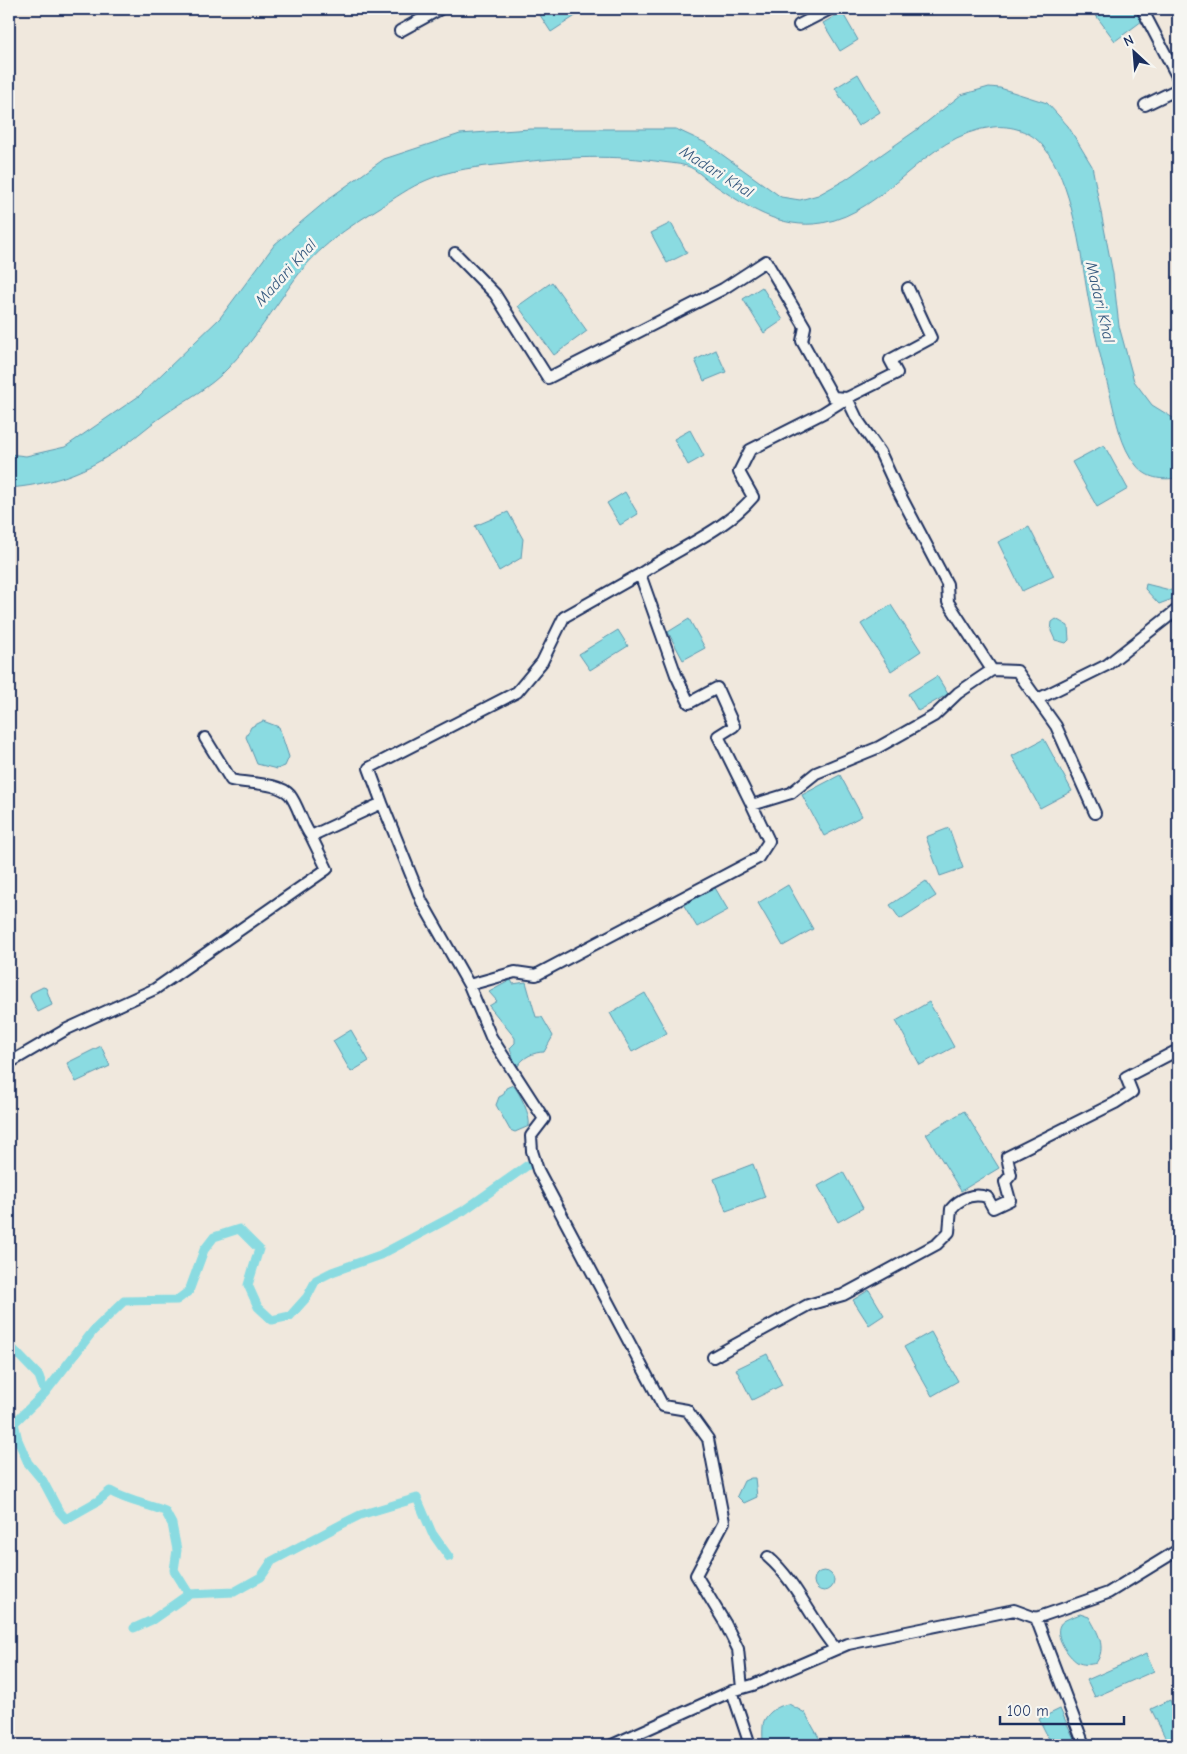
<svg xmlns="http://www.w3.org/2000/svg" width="1187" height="1754" viewBox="0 0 1187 1754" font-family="'Comic Neue',sans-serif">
<rect width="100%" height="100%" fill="#f0e8dd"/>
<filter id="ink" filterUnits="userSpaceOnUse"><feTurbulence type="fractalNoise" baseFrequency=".02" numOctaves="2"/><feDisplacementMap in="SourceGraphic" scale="10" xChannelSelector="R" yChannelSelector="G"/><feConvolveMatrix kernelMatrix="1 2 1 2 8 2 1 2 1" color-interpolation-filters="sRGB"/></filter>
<g filter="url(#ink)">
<path fill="#8adbe1" stroke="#5e96ad" d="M 536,9 L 586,9 L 551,32 Z
M 1091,9 L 1134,9 L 1142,21 L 1115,41 Z
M 842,12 L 858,40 L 840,51 L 823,23 Z
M 858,74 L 880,112 L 858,126 L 835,88 Z
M 989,87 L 1000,88 L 1047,103 L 1068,126 L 1092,166 L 1113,274 L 1119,326 L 1134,381 L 1152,405 L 1178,421 L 1178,478 C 1161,480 1147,479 1136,465 C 1121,447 1116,419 1111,398 C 1102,364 1094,331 1088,297 C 1080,251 1073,183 1043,146 C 1031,131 1011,125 993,127 C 923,135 888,212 822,223 C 780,230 746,206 713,184 C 704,178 696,169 687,166 C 677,163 666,163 655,161 C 606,154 555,158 505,164 C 478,167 452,169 427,180 C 410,187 395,198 379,208 C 346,229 319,246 295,279 C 273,309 254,341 228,368 C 211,387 185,400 164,415 C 146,427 131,442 113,453 C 81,474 47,485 9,488 L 9,454 L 26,456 L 65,447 L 139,396 L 220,318 L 275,244 L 331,197 L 384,159 L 460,134 L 530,129 L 676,129 L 706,143 L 781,197 L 800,200 L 818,195 L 845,180 L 918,129 L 961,95 Z
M 671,223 L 687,253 L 667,263 L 651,233 Z
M 552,282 L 587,331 L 554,355 L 518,306 Z
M 762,287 L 783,320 L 764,333 L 743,299 Z
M 716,350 L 726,372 L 704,381 L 695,360 Z
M 690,430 L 704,456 L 688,465 L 674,439 Z
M 1104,445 L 1128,489 L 1097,507 L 1072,462 Z
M 625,492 L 638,514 L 620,525 L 607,503 Z
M 508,512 L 523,539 L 521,558 L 499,571 L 475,526 Z
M 1029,527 L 1054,576 L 1022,591 L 998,542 Z
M 1146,584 L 1178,592 L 1178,597 L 1159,604 L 1145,589 Z
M 891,605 L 921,651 L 891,671 L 861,624 Z
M 689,619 L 705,648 L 683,660 L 668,632 Z
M 1056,619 L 1068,626 L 1069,640 L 1066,643 L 1055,640 L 1051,631 L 1052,622 Z
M 618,630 L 628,646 L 590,670 L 579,654 Z
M 937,676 L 948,694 L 918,711 L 908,694 Z
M 263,721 L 279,727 L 289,757 L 285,766 L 277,769 L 257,764 L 246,737 L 251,727 Z
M 1044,739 L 1072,791 L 1040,808 L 1012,756 Z
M 840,775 L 862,816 L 824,836 L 802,795 Z
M 949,828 L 963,868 L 940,876 L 926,837 Z
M 926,881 L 936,896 L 900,919 L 890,905 Z
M 788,885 L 813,929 L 783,946 L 758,903 Z
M 714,886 L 728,910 L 697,927 L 683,904 Z
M 511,980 L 513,984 L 526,982 L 536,1017 L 542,1017 L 553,1036 L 544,1052 C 534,1052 523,1057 518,1066 L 514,1061 L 510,1048 L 515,1043 L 515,1038 L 489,1006 L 497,1001 L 489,992 Z
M 43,987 L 46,988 L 52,1005 L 38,1012 L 30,997 L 31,993 Z
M 645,993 L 667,1033 L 632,1052 L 610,1013 Z
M 929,1002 L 954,1047 L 920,1065 L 896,1021 Z
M 351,1030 L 369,1061 L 351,1072 L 333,1041 Z
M 101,1046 L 110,1066 L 76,1082 L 67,1063 Z
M 513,1085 C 520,1093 531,1116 529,1126 L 515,1132 L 510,1130 L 496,1105 L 499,1097 L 503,1095 L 506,1088 Z
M 964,1111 L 999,1168 L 961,1191 L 926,1134 Z
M 753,1164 L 765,1197 L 726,1211 L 714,1179 Z
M 843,1172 L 863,1208 L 838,1222 L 818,1186 Z
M 869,1290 L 884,1315 L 869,1325 L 853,1300 Z
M 931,1332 L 958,1381 L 932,1396 L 904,1347 Z
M 767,1354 L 782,1385 L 752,1400 L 736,1369 Z
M 751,1478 L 755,1478 L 757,1497 L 744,1503 L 737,1496 L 744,1481 Z
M814 1581a10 10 0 1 1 20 0a10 10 0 1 1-20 0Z
M 1080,1614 L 1089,1617 C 1098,1633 1107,1647 1096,1663 C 1090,1665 1082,1665 1077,1662 C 1068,1656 1054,1636 1060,1625 C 1063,1619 1074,1617 1080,1614 Z
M 1146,1654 L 1154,1671 L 1095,1697 L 1087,1680 Z
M 1170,1700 L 1178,1718 L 1178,1743 L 1169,1745 L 1151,1709 Z
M 789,1704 L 805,1713 L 823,1745 L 763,1745 C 763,1740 762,1726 764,1721 C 768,1712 779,1705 789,1704 Z
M 1060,1709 L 1077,1745 L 1052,1745 L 1039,1719 Z"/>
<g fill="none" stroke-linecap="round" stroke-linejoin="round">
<path stroke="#8adbe1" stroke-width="9" d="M 9,1345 L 39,1376 L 45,1393 L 14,1423 L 18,1440 L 28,1463 L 43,1481 L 59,1511 L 66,1519 L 98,1501 L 110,1491 C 127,1501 147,1504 165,1511 L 172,1524 L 177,1550 L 174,1570 L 189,1594 L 152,1620 L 134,1628
M 45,1393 L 93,1331 L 124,1301 L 177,1300 L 189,1291 L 204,1250 L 214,1237 L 239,1229 L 259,1249 L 248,1285 L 258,1307 L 272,1320 L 290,1316 L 307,1297 L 316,1280 L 332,1272 L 380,1255 L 463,1211 L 528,1165
M 189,1594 L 234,1592 L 261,1577 L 272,1561 L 344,1523 L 360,1515 L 417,1498 L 432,1533 L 449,1557"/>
<g stroke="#1b2f5e" stroke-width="14">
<path id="minor" d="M 1142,9 L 1178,78
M 799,25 L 830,9
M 400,31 L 440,9
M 1145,105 L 1178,89
M 455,253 L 495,294 L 548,378 L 723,289 L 766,261 L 805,327 L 802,341 L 833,397 L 847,398 L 897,373 L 890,360 L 931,338 L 908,288
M 640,574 C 678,548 723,532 753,497 L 739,472 L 750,450 L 823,413 L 847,398 L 857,419 L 880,452 L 896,487 L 947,584 L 948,602 L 992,670
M 1038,699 L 1107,665 L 1178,609
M 205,738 L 231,780 C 247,784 279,782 290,795 C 298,805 302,824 311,836
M 382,803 L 369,768 L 517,692 L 542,662 L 564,617 L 640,574 L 676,675 L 689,703 L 717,688 L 734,726 L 718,736 L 752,805 L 791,793 L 816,773 L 877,748 L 934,716 L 958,693 L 992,670 L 1017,671 L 1056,726 L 1095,813
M 469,985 L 491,1037 L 544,1119 L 531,1136 L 532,1151 L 538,1170 L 663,1406 L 687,1410 L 708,1439 L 724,1522 L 696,1575 L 725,1623 L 738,1649 L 742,1688
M 9,1063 L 67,1029 L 155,989 L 327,869 L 311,836 L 382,803 L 422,902 L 469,985 L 515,972 L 536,975 L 758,858 L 769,841 L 752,805
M 713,1357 L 808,1305 L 843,1295 L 937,1244 L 949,1232 L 951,1209 C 960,1198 973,1193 987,1197 L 993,1208 L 1010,1200 L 1005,1182 L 1011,1175 L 1007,1157 L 1115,1103 L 1132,1092 L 1126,1077 L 1178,1050
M 768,1557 C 797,1582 811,1620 836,1649
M 1036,1618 L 1084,1745
M 732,1691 L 750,1745
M 612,1745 L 732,1691 L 753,1685 L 848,1644 L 1014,1610 L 1036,1618 L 1108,1593 L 1178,1550"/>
</g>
<use href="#minor" stroke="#f6f6f2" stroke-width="10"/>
</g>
</g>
<g text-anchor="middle" stroke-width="5" stroke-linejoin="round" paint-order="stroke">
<g font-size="16" font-style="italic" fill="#375a7f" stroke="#f6f6f2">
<text transform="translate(717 171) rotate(32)" y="6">Madari Khal</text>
<text transform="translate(285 272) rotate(-48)" y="6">Madari Khal</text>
<text transform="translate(1101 302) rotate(77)" y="6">Madari Khal</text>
</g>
</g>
<rect width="1187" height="1754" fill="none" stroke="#f6f6f2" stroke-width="30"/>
<rect x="15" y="15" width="1157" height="1724" fill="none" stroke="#1b2f5e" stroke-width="2" filter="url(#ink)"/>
<g transform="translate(1134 52) rotate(334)" stroke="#f6f6f2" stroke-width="4" paint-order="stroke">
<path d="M0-4L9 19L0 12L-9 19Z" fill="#1b2f5e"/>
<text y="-8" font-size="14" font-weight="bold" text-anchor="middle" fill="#1b2f5e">N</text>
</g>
<path d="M1000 1716v8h124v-8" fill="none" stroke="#1b2f5e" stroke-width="2.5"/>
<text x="1007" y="1716" font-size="15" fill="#1b2f5e" stroke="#f6f6f2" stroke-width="4" paint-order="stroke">100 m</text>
</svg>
